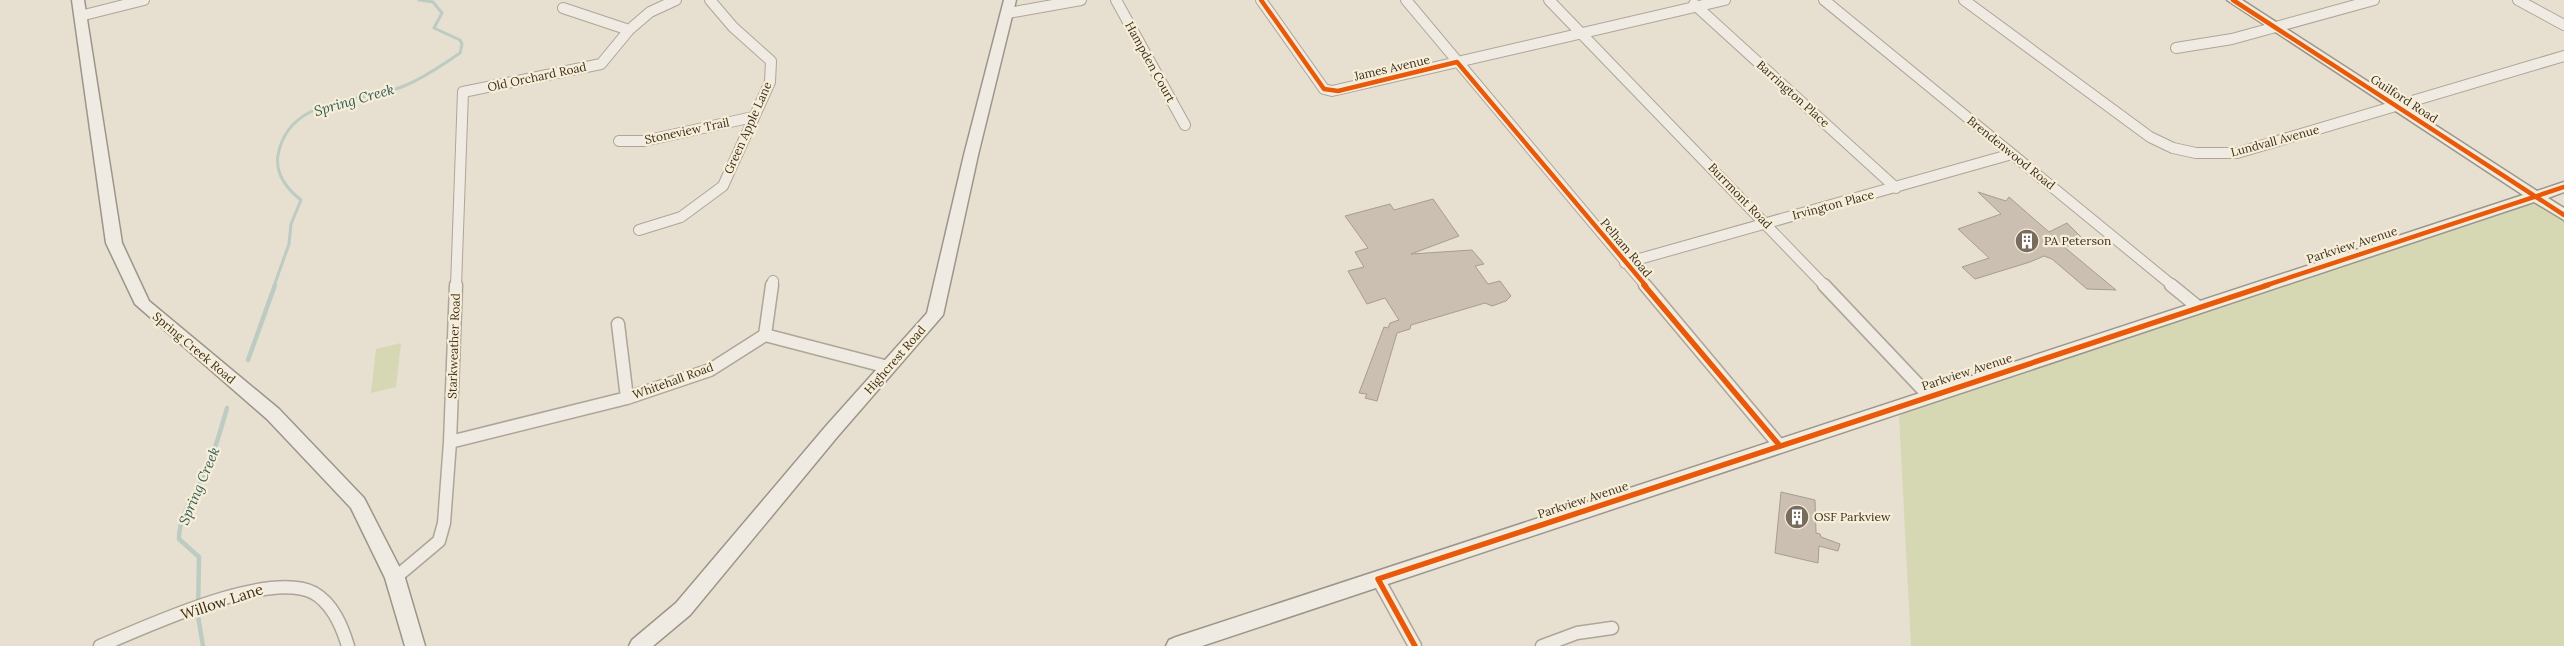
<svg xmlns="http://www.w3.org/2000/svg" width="2564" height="646" viewBox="0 0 2564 646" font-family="Lora,serif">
<rect width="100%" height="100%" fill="#e7e0d1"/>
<path fill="#d6d7b3" d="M 2532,199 L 2564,219 L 2564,646 L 1911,646 L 1899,416 L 1932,398 Z
M 401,343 L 396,387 L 371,393 L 376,349 Z"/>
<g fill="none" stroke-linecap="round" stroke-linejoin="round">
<path stroke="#bcccc2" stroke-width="3" d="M 274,286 L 289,244 L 291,224 L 301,200 C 287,189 275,174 278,155 C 289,95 362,103 404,86 C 424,78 442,65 460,53 L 462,44 L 460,40 L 434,28 L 442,13 L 433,2 L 419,0"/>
<path stroke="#bcccc2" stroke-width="4.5" d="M 248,360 L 275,285
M 203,646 L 198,616 L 199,557 L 179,539 C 179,514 196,493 206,471 C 215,451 221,429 227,408"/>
</g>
<path fill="#cbbfb2" stroke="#a89c90" d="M 1978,192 L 2006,201 L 2009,197 L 2049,232 L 2067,223 L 2089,245 L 2063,246 L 2116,290 L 2087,289 L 2052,259 L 2044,256 L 2030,262 L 1975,279 L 1962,267 L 1989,258 L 1958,229 L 2001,214 Z
M 1433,199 L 1459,236 L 1411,254 L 1472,250 L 1484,264 L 1475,266 L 1488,284 L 1500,281 L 1511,296 L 1506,301 L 1492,306 L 1485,303 L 1411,325 L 1410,329 L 1397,333 L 1377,401 L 1365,398 L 1367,394 L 1359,393 L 1384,327 L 1388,328 L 1390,323 L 1399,320 L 1385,298 L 1367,304 L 1348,271 L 1364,267 L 1355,252 L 1368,248 L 1345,216 L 1390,204 L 1394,210 Z
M 1781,492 L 1815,500 L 1816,533 L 1820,534 L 1821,537 L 1840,544 L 1838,551 L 1819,546 L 1818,563 L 1775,553 Z"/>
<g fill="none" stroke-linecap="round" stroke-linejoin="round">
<g stroke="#ada599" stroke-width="12">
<path id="street-far1" d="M 1116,0 L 1185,125
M 1261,0 L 1324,89 L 1332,91 L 1725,0
M 1406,0 L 1646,286
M 1549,0 L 1825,286
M 1824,0 L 2173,286
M 1964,0 L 2150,137 L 2173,148 L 2196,153 L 2237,153 L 2564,56
M 2518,0 L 2564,25
M 1694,4 L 1896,188
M 563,8 L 629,30
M 1008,13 L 1081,0
M 80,16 L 144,0
M 2176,48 L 2232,39 L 2374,0
M 619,141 L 644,141 L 753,117
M 639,230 L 681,217 L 723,186 L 770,82 L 771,61 L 733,27 L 710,0
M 1625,263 L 2012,154
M 456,286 L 463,92 L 601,64 L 629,30 L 650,12 L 676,0
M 772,286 L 773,281"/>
</g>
<g stroke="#ada599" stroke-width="15">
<path id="street" d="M 1645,285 L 1780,446
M 1824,285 L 1929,396
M 2171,285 L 2198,307
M 618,324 L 627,398
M 765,335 L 772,285
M 450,442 L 627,398 L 710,370 L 765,335 L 888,367
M 395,578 L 439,541 L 444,523 L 450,442 L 456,285
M 1378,579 L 1415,646
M 100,646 C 146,627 268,569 314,593 C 333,604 342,626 348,646
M 1542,646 L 1577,633 L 1612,628"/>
</g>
<g stroke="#9c958a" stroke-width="3">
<path id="secondary" d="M 72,0 L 84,0 L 122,243 L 149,301 L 279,409 L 364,498 L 405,578 L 425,646 L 405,646 L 385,578 L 351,508 L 267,419 L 135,304 L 106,243 Z
M 1004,0 L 1016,0 L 978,155 L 943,315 L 838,436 L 690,615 L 653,646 L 629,646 L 632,640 L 676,603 L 826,426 L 927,313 L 964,155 Z
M 2227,0 L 2242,0 L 2537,191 L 2564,182 L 2564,192 L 2548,198 L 2564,208 L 2564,220 L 2534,202 L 1202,646 L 1166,646 L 1169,640 L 1176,637 L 2523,195 Z"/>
</g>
<use href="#street-far1" stroke="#efebe3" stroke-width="10"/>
<use href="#street" stroke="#efebe3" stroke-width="12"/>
<use href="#secondary" fill="#efebe3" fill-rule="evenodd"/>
<g stroke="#f7eed8" stroke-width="7">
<path id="cycleway-far1" d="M 1261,0 L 1324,89 L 1338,91 L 1457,62 L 1646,286
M 2233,0 L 2564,215
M 2264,286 L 2564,187"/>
</g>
<g stroke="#f7eed8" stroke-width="9">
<path id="cycleway" d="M 1644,285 L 1780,446
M 1415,646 L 1378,579 L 2268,285"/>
</g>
<use href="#cycleway-far1" stroke="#e8590c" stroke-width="4.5"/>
<use href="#cycleway" stroke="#e8590c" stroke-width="5.5"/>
</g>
<defs>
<g id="building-disc" transform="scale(1.25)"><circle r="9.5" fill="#786c5e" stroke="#f7eed8"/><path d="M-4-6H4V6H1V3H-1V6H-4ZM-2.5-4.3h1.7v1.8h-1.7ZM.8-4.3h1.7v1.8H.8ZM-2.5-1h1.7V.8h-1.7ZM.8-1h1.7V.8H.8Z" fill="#fff"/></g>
</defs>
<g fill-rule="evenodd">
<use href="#building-disc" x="2027" y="241"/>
<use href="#building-disc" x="1797" y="517"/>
</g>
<g text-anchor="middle" stroke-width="4.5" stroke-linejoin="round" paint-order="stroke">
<g font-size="12" fill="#3d2e20" stroke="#f7eed8">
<text transform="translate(1150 62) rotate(61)" y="4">Hampden Court</text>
<text transform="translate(1392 68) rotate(-13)" y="4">James Avenue</text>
<text transform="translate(537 77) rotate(-12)" y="4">Old Orchard Road</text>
<text transform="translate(1793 94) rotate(42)" y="4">Barrington Place</text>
<text transform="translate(2404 99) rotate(33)" y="4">Guilford Road</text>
<text transform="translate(748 128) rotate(-66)" y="4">Green Apple Lane</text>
<text transform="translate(687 131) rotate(-12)" y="4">Stoneview Trail</text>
<text transform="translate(2275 141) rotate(-15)" y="4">Lundvall Avenue</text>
<text transform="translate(2011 153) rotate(39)" y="4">Brendenwood Road</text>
<text transform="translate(1740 196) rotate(46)" y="4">Burrmont Road</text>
<text transform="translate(1833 205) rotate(-15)" y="4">Irvington Place</text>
<text transform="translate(2352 245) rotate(-18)" y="4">Parkview Avenue</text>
<text transform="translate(1626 248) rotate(50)" y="4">Pelham Road</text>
<text transform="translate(454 346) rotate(-88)" y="4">Starkweather Road</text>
<text transform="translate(194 348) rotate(40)" y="4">Spring Creek Road</text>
<text transform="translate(895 360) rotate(-49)" y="4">Highcrest Road</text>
<text transform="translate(1967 372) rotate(-18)" y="4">Parkview Avenue</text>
<text transform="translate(673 381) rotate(-20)" y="4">Whitehall Road</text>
<text transform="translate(1583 500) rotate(-18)" y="4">Parkview Avenue</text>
</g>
<g font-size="12" fill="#3d2e20" stroke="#f7eed8" text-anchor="start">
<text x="2044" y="245">PA Peterson</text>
<text x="1814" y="521">OSF Parkview</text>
</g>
<g font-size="14" font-style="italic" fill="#2f5d5a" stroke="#f7eed8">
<text transform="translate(354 100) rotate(-16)" y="5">Spring Creek</text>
<text transform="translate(199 486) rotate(-67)" y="5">Spring Creek</text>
</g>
<g font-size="15" fill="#3d2e20" stroke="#f7eed8">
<text transform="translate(222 602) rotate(-18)" y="5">Willow Lane</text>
</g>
</g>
</svg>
